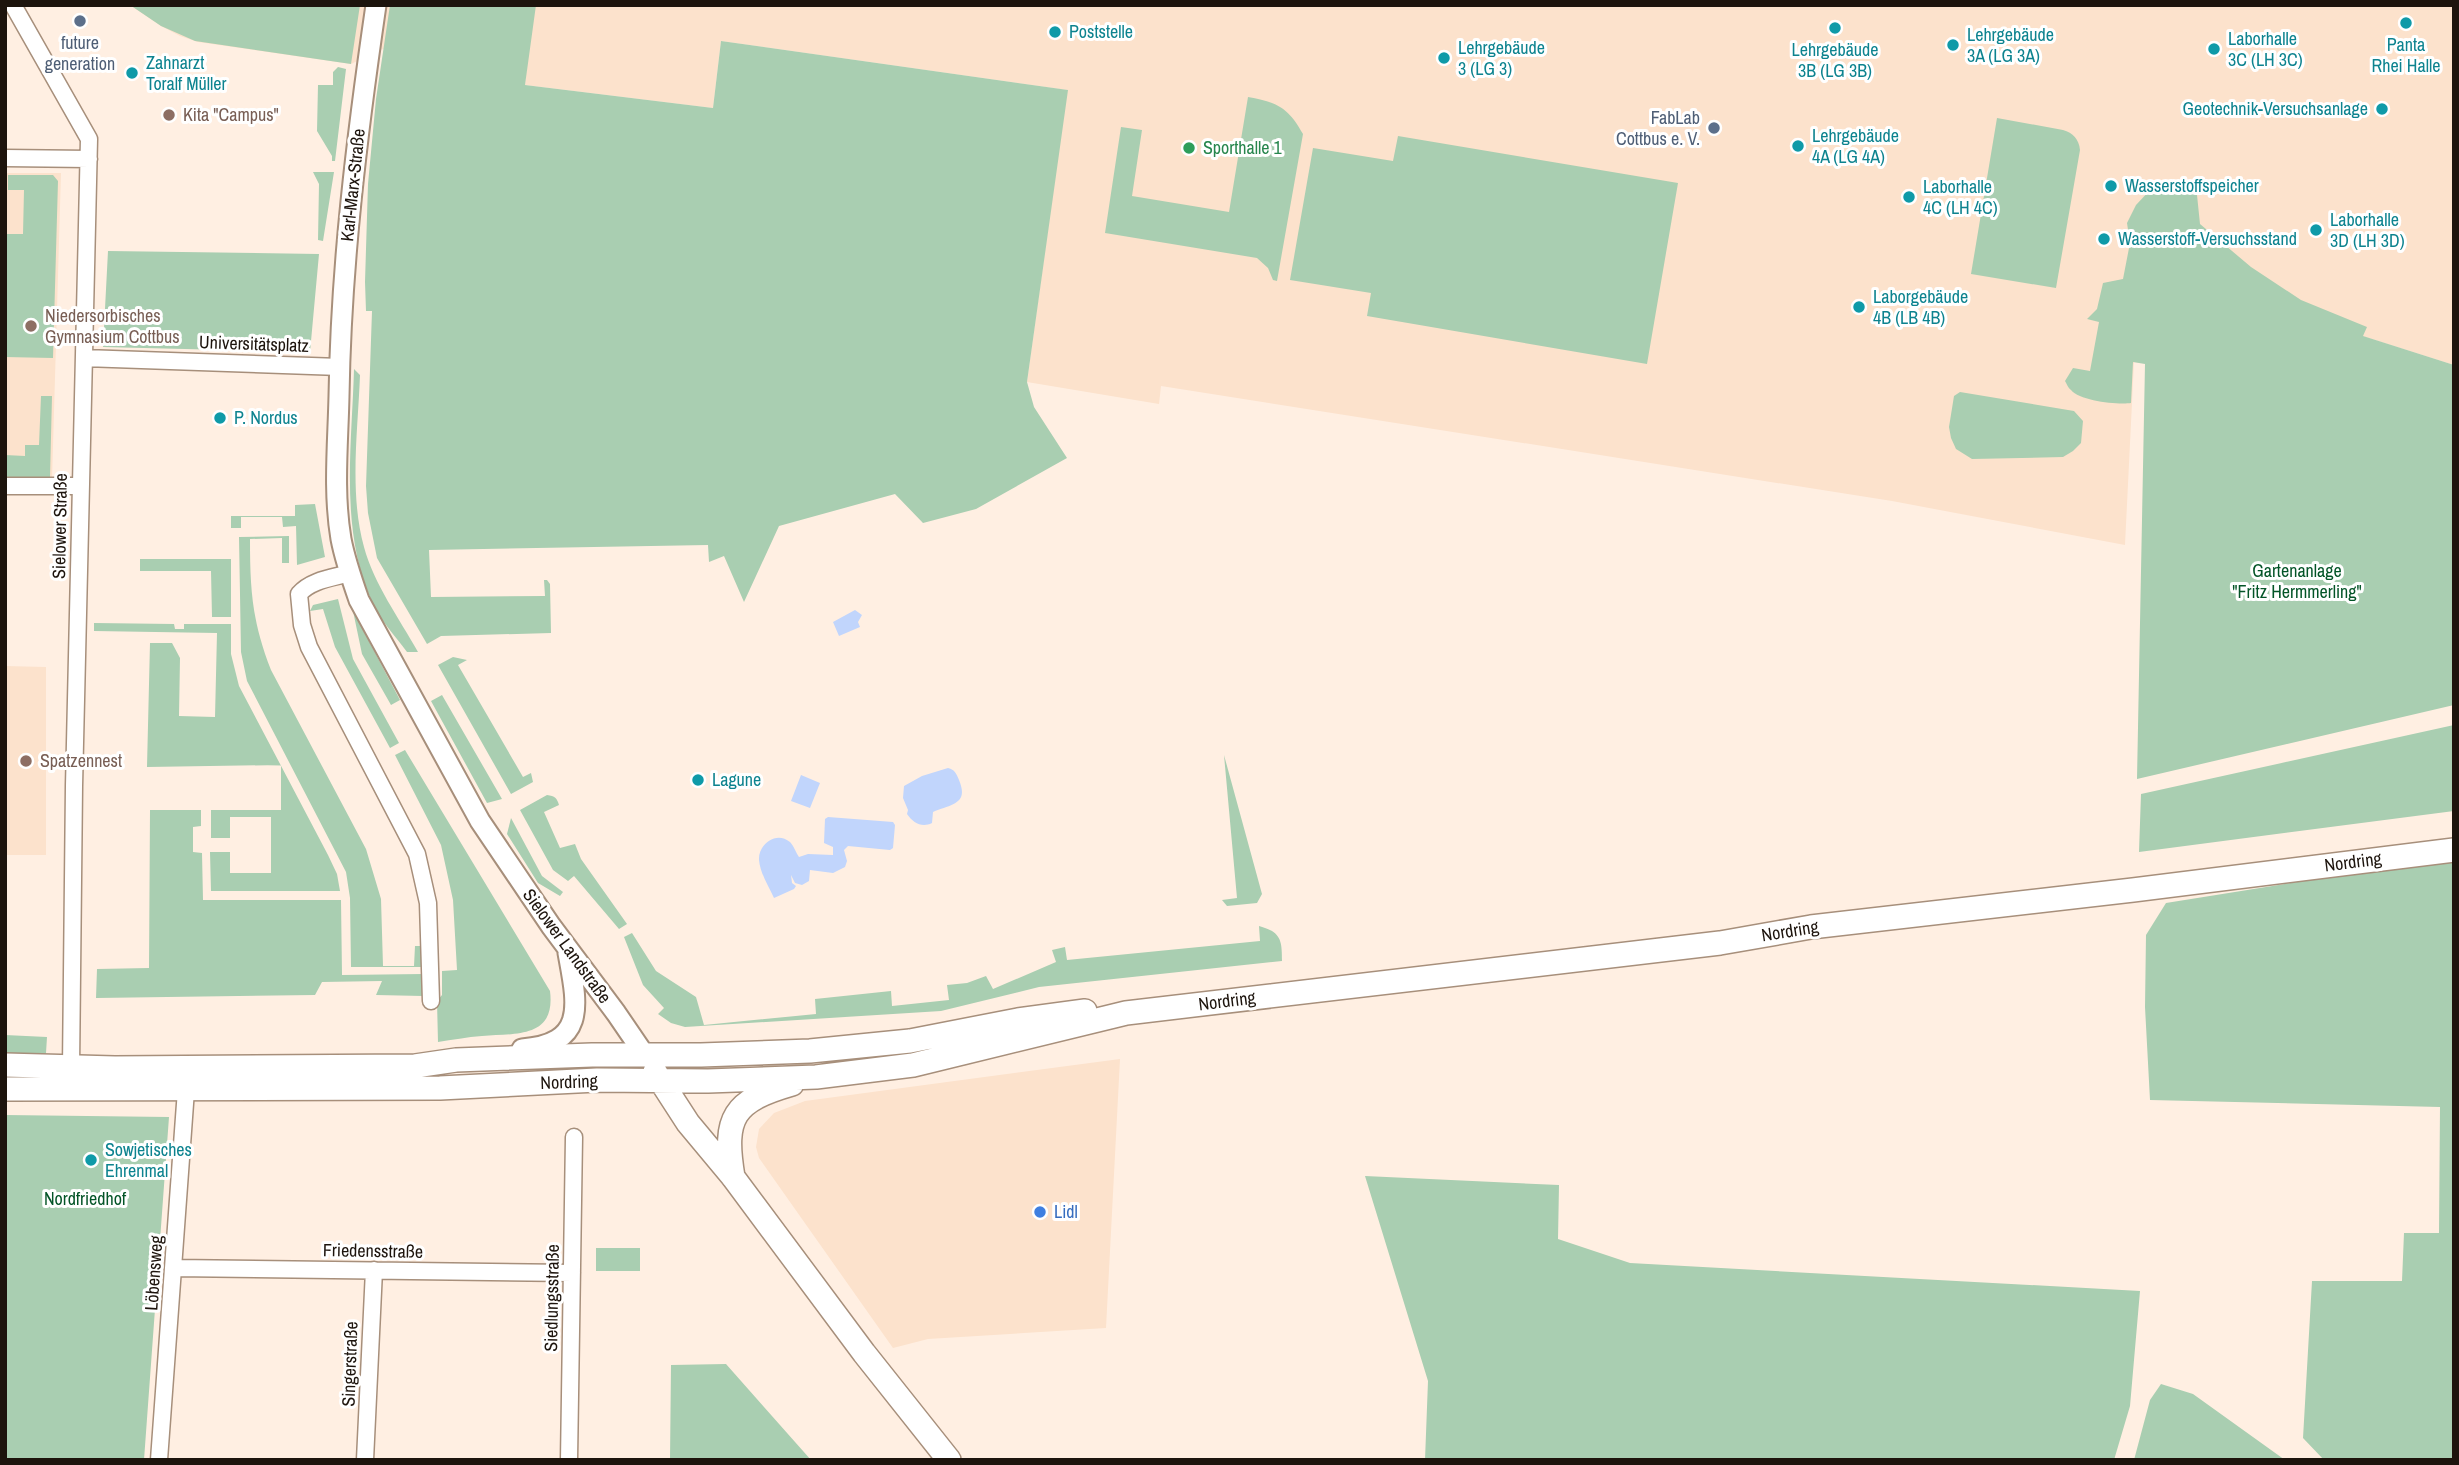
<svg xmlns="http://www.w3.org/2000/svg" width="2459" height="1465" viewBox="0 0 2459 1465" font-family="'Archivo Narrow',sans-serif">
<rect width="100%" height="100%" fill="#ffefe2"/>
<path fill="#fce2cc" d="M 130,5 L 2454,5 L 2454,365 L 2321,323 L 2215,371 L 2134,362 L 2125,545 L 1892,501 L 1161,386 L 1159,404 L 1027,382 L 1067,90 L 721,41 L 713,108 L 525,85 L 527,64 L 383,49 L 351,64 L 198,42 L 180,36 L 161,26 Z
M 5,173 L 61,173 L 52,480 L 5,479 Z
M 5,666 L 46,667 L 46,855 L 5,855 Z
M 1120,1059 L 1106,1328 L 928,1339 L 893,1348 L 759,1158 L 756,1147 L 759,1129 L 774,1113 L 805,1101 Z"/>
<path fill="#a9ceb1" d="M 130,5 L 360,5 L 351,64 L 195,41 L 161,26 Z
M 390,5 L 536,5 L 525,85 L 713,108 L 721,41 L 1068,90 L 1027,382 L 1034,407 L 1067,458 L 976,509 L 923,523 L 895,494 L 779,526 L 744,602 L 724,556 L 709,562 L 708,545 L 429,550 L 431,597 L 545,596 L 544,580 L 547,580 L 550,584 L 551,633 L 441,636 L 427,644 L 377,558 L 368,513 L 366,486 L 372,311 L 366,311 L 365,282 L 368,184 L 376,99 Z
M 338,67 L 346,69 L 335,161 L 332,161 L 332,156 L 317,131 L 318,85 L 333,85 L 333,72 Z
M 1248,97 C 1277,102 1288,107 1303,134 L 1277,281 L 1273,280 L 1268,268 L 1257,258 L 1105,233 L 1121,127 L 1142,130 L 1132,196 L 1229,212 Z
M 1997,118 L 2063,130 C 2073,133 2079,139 2080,150 L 2056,288 L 1971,274 Z
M 1398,136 L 1678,183 L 1647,364 L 1367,316 L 1371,293 L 1290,280 L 1313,148 L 1393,161 Z
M 313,172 L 334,172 L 323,241 L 318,240 L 319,184 Z
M 8,175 L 53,175 L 58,181 L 53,358 L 5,357 L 5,234 L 23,234 L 24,190 L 8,190 Z
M 2176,185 L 2197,195 L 2200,224 L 2251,267 L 2301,300 L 2367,327 L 2363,336 L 2454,365 L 2454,705 L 2137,779 L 2145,364 L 2133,362 L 2131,403 C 2118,405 2080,401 2071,390 C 2068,388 2067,384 2065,381 L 2073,368 L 2090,371 L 2099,322 L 2087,319 L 2097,309 L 2103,283 L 2123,279 L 2130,243 L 2127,223 L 2136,205 L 2151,189 Z
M 108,251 L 319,254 L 310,352 L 103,347 Z
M 354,369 L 360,375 C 358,430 349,493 364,547 C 374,584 399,618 418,652 L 407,652 C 396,637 381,621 373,604 C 339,532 352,446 354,369 Z
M 1960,392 L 2074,411 L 2083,421 L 2081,443 L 2073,451 L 2063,457 L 1972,459 L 1956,449 L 1951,438 L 1949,427 L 1954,396 Z
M 41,396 L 52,396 L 50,478 L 5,478 L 5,455 L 25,456 L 25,445 L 39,445 Z
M 315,504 L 325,557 L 297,565 L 296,526 L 283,527 L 282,517 L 241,517 L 241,528 L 231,528 L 231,516 L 295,516 L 295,505 Z
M 289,536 L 289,563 L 282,563 L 282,538 L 250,539 C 250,590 252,621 271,670 L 366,849 L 381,899 L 383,966 L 414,966 L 415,946 L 422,946 L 422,967 L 351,967 L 350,898 L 346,872 L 247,681 L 241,652 L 239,537 Z
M 140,559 L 231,559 L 231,617 L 212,617 L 211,571 L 140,571 Z
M 338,599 L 353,659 L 399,743 L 390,748 L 335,647 L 323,609 L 310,611 L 313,605 Z
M 353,611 L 400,700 L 391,705 L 362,654 Z
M 94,623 L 174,624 L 175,629 L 184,629 L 184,624 L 231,624 L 231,654 L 239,686 L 328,855 L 337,874 L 340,891 L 211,891 L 210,852 L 230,852 L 230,873 L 271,873 L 271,817 L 230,817 L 230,838 L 211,838 L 211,810 L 281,810 L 281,765 L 147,767 L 150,643 L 172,643 L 180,658 L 179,716 L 215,717 L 217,633 L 94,631 Z
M 453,657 L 467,660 L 458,665 L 523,777 L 531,773 L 533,782 L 511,794 L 438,665 Z
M 442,695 L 502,799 L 487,803 L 431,701 Z
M 2454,725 L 2454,811 L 2139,852 L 2141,794 Z
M 405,750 L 550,991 C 556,1039 515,1033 482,1036 C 467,1037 452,1040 438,1042 L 437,1001 L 442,995 L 442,971 L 457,970 L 453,900 L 441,845 L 395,755 Z
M 1224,755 L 1262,894 L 1257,903 L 1227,906 L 1222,900 L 1237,898 Z
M 547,795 C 555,796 557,798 559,805 L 544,812 L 560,848 L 575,844 L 581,859 L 627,924 L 619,929 L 574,876 L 568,881 L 553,870 L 520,810 Z
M 150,810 L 201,810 L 201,826 L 193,827 L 193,852 L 202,853 L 203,900 L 341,900 L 342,975 L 423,974 L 423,996 L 376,995 L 382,981 L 322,982 L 315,995 L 96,998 L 97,969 L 149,968 Z
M 511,818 L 542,876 L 563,892 L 560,896 L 538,883 L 507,834 Z
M 2454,857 L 2454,1460 L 2324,1460 L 2303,1438 L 2312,1281 L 2402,1281 L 2404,1233 L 2439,1233 L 2440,1107 L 2150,1100 L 2145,1007 L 2146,935 L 2166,903 Z
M 1259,926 C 1281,932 1282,940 1282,961 L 1039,987 L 941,1011 L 685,1027 L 671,1023 L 658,1014 L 664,1008 L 643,985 L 624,937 L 632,933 L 656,971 L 696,997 L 704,1025 L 816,1014 L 815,999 L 891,991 L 892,1006 L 949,1000 L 947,985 L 967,983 L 986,976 L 993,989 L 1056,962 L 1052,950 L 1065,947 L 1067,960 L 1260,941 Z
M 5,1035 L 47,1037 L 46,1053 L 43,1057 L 5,1055 Z
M 5,1115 L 169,1117 L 144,1460 L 5,1460 Z
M 1365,1176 L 1559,1185 L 1558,1239 L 1630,1263 L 2140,1291 L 2130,1406 L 2114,1460 L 1425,1460 L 1428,1381 Z
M 596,1248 L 640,1248 L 640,1271 L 596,1271 Z
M 726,1364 L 811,1460 L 670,1460 L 671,1365 Z
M 2161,1384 L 2193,1394 L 2285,1460 L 2134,1460 L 2150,1400 Z"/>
<path fill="#c1d5fc" d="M 855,610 L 862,615 L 858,622 L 860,627 L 839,636 L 833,622 Z
M 948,768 C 955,770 956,773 959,780 C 969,804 952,804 933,812 L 932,823 C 922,828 913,823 907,814 L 908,810 L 903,798 L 904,786 L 922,776 Z
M 801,775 L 820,783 L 810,808 L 791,801 Z
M 828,817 L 893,822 L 895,825 L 893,848 L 890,850 L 848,846 L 844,850 L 847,861 L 845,867 L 833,873 L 810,870 L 809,881 L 802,885 L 795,883 L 791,875 L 792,883 L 796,886 L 794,889 L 774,898 C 769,887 760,873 759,860 C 758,845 776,830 790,842 C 794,846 796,853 799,857 L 808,854 L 833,855 L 833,847 L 824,843 L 825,819 Z"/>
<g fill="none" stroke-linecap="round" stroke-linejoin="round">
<g stroke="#a78f7b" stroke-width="19">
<path id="minor" d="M 13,5 L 89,139 L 74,786 L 71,1068
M 5,158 L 89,159
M 84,358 L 340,367
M 5,486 L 80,486
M 350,573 C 332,578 311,580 299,594 L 302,625 L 309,647 L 417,854 L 428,903 L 431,1001
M 174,1268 L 572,1273
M 159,1460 L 186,1090
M 365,1460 L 374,1270
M 569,1460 L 574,1137"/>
</g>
<g stroke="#a78f7b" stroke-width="23">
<path id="tertiary" d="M 376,5 C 357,135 341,265 339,396 C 338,443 333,492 341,539 C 345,560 352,580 359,600 L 480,821 L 551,926 L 616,1013 L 644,1054
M 522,1049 C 588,1044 577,1003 568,953"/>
</g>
<g stroke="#a78f7b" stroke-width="26">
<path id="secondary" d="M 5,1065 L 115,1068 L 415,1066 L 456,1060 L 592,1055 L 701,1055 L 810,1051 L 910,1041 L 1018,1020 L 1085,1011
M 655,1072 L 688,1123 L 733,1177 L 864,1353 L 949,1460
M 5,1089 L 440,1088 L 597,1080 L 708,1081 L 816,1077 L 913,1065 L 1126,1013 L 1720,943 L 1811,927 L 2133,890 L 2454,850
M 733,1177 C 723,1117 733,1101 792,1084"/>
</g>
<use href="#minor" stroke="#fff" stroke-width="16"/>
<use href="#tertiary" stroke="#fff" stroke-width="19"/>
<use href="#secondary" stroke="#fff" stroke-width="23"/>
</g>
<g fill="#5c6f8a" stroke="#fff" stroke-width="2.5">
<circle cx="80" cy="21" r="7"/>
<circle cx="1714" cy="128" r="7"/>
</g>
<g fill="#0f9aa8" stroke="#fff" stroke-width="2.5">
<circle cx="2406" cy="23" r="7"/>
<circle cx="1835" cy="28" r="7"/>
<circle cx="1055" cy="32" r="7"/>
<circle cx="1953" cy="45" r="7"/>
<circle cx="2214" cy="49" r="7"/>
<circle cx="1444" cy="58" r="7"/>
<circle cx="132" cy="73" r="7"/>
<circle cx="2382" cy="109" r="7"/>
<circle cx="1798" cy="146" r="7"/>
<circle cx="2111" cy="186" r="7"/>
<circle cx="1909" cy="197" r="7"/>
<circle cx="2316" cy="230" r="7"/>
<circle cx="2104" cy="239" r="7"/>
<circle cx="1859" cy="307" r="7"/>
<circle cx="220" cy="418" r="7"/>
<circle cx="698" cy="780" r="7"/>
<circle cx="91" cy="1160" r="7"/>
</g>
<g fill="#8d6e63" stroke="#fff" stroke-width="2.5">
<circle cx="169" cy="115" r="7"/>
<circle cx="31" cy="326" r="7"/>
<circle cx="26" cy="761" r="7"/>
</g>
<circle fill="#2e9e5b" stroke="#fff" stroke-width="2.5" cx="1189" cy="148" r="7"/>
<circle fill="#3f7fe0" stroke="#fff" stroke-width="2.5" cx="1040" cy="1212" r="7"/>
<g text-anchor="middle" stroke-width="6" stroke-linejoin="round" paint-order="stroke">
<g font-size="18" fill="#0d838f" stroke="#fff" text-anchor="start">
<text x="1069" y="38">Poststelle</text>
<text x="1967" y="41">Lehrgebäude<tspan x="1967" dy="21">3A (LG 3A)</tspan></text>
<text x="2228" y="45">Laborhalle<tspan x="2228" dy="21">3C (LH 3C)</tspan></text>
<text x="2406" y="51" text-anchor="middle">Panta<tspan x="2406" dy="21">Rhei Halle</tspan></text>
<text x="1458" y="54">Lehrgebäude<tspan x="1458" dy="21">3 (LG 3)</tspan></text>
<text x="1835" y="56" text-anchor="middle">Lehrgebäude<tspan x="1835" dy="21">3B (LG 3B)</tspan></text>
<text x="146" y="69">Zahnarzt<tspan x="146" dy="21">Toralf Müller</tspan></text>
<text x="2368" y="115" text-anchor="end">Geotechnik-Versuchsanlage</text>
<text x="1812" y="142">Lehrgebäude<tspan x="1812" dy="21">4A (LG 4A)</tspan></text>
<text x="2125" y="192">Wasserstoffspeicher</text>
<text x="1923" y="193">Laborhalle<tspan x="1923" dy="21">4C (LH 4C)</tspan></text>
<text x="2330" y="226">Laborhalle<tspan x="2330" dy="21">3D (LH 3D)</tspan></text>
<text x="2118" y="245">Wasserstoff-Versuchsstand</text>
<text x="1873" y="303">Laborgebäude<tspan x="1873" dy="21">4B (LB 4B)</tspan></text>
<text x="234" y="424">P. Nordus</text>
<text x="712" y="786">Lagune</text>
<text x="105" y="1156">Sowjetisches<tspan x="105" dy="21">Ehrenmal</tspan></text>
</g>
<g font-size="18" fill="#4e5e75" stroke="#fff">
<text x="80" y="49">future<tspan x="80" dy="21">generation</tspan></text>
<text x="1700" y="124" text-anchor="end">FabLab<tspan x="1700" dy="21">Cottbus e. V.</tspan></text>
</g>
<g font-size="18" fill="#785e54" stroke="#fff" text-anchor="start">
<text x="183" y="121">Kita "Campus"</text>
<text x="45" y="322">Niedersorbisches<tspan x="45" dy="21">Gymnasium Cottbus</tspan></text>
<text x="40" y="767">Spatzennest</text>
</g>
<g font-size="18" fill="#27864d" stroke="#fff" text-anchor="start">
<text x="1203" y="154">Sporthalle 1</text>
</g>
<g font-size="18" fill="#1d140d" stroke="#fff">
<text transform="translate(353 185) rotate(-84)" y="6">Karl-Marx-Straße</text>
<text transform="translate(254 344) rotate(2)" y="6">Universitätsplatz</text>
<text transform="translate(60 526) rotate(-89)" y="6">Sielower Straße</text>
<text transform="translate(2353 862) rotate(-7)" y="6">Nordring</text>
<text transform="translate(1790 931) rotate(-9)" y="6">Nordring</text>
<text transform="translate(567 946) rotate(54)" y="6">Sielower Landstraße</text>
<text transform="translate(1227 1001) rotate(-7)" y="6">Nordring</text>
<text transform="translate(569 1082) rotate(-2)" y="6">Nordring</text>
<text transform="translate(373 1251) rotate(1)" y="6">Friedensstraße</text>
<text transform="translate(154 1273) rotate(-86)" y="6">Löbensweg</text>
<text transform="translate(552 1298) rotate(-89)" y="6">Siedlungsstraße</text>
<text transform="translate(350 1364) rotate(-88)" y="6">Singerstraße</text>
</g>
<g font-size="18" fill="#035427" stroke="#fff">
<text x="2297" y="577">Gartenanlage<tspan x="2297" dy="21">"Fritz Hermmerling"</tspan></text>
<text x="85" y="1205">Nordfriedhof</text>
</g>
<g font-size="18" fill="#366cbe" stroke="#fff" text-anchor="start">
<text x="1054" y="1218">Lidl</text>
</g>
</g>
<rect width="2459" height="1465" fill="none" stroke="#1d140d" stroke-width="14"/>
</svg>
